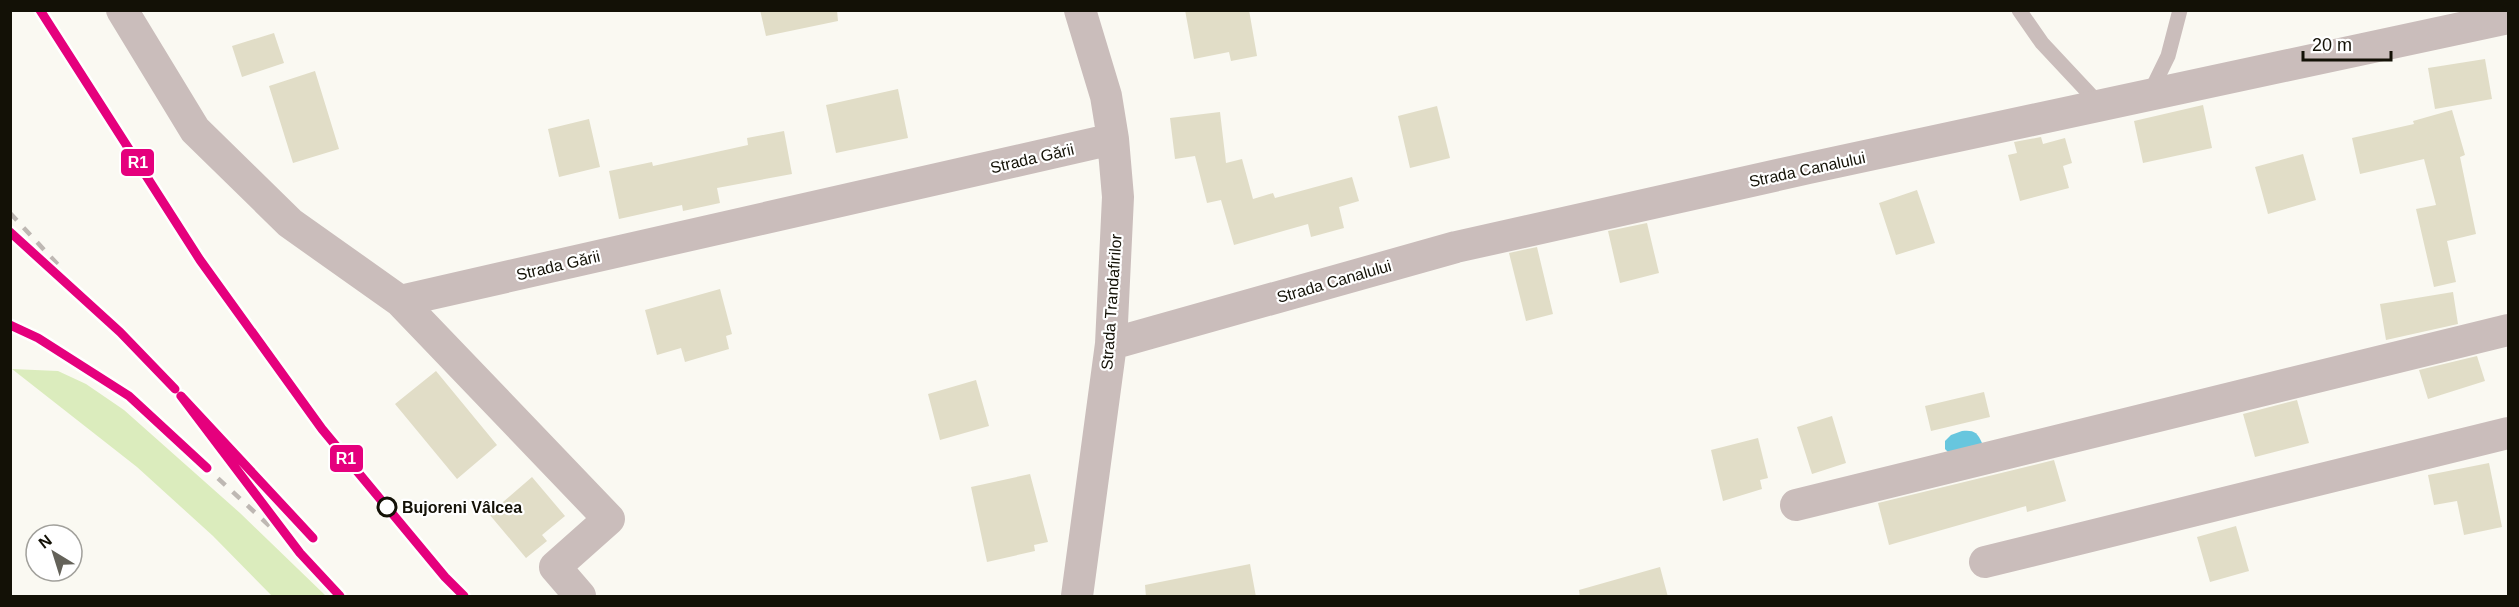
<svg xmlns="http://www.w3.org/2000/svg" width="2519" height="607" viewBox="0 0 2519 607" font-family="Helvetica,sans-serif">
<rect width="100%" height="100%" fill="#faf9f2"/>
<path fill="#dbecbd" d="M 12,369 L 58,371 L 86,384 L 124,410 L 240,513 L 326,596 L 272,596 L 213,536 L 137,467 Z"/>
<path fill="#67c6de" d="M 1962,431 C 1974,430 1977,432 1982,443 L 1977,451 L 1950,454 L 1945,449 L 1945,441 L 1951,435 Z"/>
<path fill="#e1ddc7" d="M 760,10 L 837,10 L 838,21 L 766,36 Z
M 1185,10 L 1249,10 L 1257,56 L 1231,61 L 1229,52 L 1194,59 Z
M 274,33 L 284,63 L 242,77 L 232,46 Z
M 2485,59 L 2492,99 L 2435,109 L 2428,68 Z
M 315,71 L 339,149 L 293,163 L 269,86 Z
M 898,89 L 908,138 L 836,153 L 826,105 Z
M 2203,105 L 2212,148 L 2143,163 L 2134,121 Z
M 1437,106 L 1450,158 L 1410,168 L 1398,116 Z
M 2452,110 L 2465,155 L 2460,157 L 2476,234 L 2447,241 L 2456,282 L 2434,287 L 2416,209 L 2436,205 L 2424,159 L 2360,174 L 2352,138 L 2414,124 L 2413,121 Z
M 1220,112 L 1226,163 L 1242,159 L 1253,199 L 1273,193 L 1275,198 L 1352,177 L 1359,201 L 1339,207 L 1344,228 L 1311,237 L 1308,224 L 1234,245 L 1221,200 L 1207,203 L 1195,156 L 1175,159 L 1170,118 Z
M 589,119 L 600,167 L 559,177 L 548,129 Z
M 784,131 L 792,174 L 717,188 L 720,203 L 683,211 L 682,205 L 619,219 L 609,171 L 652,162 L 653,166 L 748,145 L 747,138 Z
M 2041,137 L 2043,144 L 2065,138 L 2072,163 L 2063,166 L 2069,188 L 2020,201 L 2008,155 L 2017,153 L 2014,142 Z
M 2303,154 L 2316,200 L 2268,214 L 2255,167 Z
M 1917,190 L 1935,243 L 1896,255 L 1879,203 Z
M 1647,223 L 1659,273 L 1620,283 L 1608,231 Z
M 1537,247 L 1553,314 L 1526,321 L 1509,253 Z
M 720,289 L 732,334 L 726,336 L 729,349 L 685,362 L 681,348 L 657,355 L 645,310 Z
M 2453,292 L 2458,324 L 2386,340 L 2380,304 Z
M 2477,356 L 2485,381 L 2428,399 L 2419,370 Z
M 436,371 L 497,445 L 457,479 L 395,404 Z
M 976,380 L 989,426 L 940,440 L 928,394 Z
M 1984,392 L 1990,417 L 1931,431 L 1925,406 Z
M 2297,400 L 2309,443 L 2255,457 L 2243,414 Z
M 1832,416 L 1846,463 L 1812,474 L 1797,427 Z
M 1758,438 L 1768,478 L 1760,480 L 1762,489 L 1723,501 L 1711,450 Z
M 2054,460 L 2066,501 L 2027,512 L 2026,506 L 1889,545 L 1878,503 Z
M 2489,463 L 2502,527 L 2464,535 L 2457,501 L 2434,505 L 2428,475 Z
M 1030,474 L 1048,542 L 1034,545 L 1035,551 L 987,562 L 971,487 Z
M 532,477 L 565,516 L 542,535 L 547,541 L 526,558 L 489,514 Z
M 2236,526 L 2249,571 L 2210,582 L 2197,537 Z
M 1250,564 L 1256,597 L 1146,597 L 1145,585 Z
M 1660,567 L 1668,597 L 1580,597 L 1579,590 Z"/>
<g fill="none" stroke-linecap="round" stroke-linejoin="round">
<path stroke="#cabdbb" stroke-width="15" d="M 2019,10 L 2042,43 L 2100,105
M 2149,95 L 2168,56 L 2180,10"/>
<path stroke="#cabdbb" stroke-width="32" d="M 122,10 L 195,130 L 290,223 L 400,301 L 1113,139
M 400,301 L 609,519 L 555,567 L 580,596
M 1111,344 L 1456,247 L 1809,168 L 2508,18
M 1796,505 L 2508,330
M 1985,562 L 2508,433
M 1077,596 L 1111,344 L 1118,197 L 1113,139 L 1106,96 L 1080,10"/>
<path stroke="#beb8b3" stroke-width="4.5" stroke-dasharray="10 10" stroke-linecap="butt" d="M 40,10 L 200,260 L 322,429 L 445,577 L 464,596
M 10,213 L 61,268
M 10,232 L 120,332 L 181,396
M 10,325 L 38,338 L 129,396 L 275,531
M 313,538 L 181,396 L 300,553 L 340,596"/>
<g stroke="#fff" stroke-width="14">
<path id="rail-1" d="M 40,10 L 200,260 L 322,429 L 445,577 L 464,596
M 10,232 L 120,332 L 175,389
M 10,325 L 38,338 L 129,396 L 207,468
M 313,538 L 181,396 L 300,553 L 340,596"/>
</g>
<use href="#rail-1" stroke="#e5007d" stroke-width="9"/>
</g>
<circle fill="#fff" stroke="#131106" stroke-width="3" cx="387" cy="507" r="9"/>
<g text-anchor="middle" stroke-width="4.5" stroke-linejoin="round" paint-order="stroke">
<g font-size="16" fill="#131106" stroke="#fff">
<text transform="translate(1032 158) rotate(-13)" y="6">Strada Gării</text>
<text transform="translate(1807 169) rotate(-12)" y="6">Strada Canalului</text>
<text transform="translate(558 265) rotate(-13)" y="6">Strada Gării</text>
<text transform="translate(1334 281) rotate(-16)" y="6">Strada Canalului</text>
<text transform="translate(1111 302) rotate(-86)" y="6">Strada Trandafirilor</text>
</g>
<g font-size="16" font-weight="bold" fill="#131106" stroke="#fff" text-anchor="start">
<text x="402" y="513">Bujoreni Vâlcea</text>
</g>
</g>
<g stroke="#fff" stroke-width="2">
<rect x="120" y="148" width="35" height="29" rx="6" fill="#e5007d"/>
<rect x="329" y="444" width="35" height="29" rx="6" fill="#e5007d"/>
</g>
<g font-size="16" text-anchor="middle" font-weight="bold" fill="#fff">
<text x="138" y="168">R1</text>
<text x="346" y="464">R1</text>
</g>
<rect width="2519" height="607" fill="none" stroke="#131106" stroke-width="24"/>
<g transform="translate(54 553) rotate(322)"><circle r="28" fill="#ffffff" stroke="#a1a09b" stroke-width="1.5"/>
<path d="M0-4.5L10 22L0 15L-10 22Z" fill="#646259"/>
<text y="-9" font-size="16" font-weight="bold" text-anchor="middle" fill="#131106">N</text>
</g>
<path d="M2303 51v9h88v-9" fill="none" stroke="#131106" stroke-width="3"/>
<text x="2312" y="51" font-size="18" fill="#131106" stroke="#ffffff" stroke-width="4.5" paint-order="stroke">20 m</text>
</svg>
